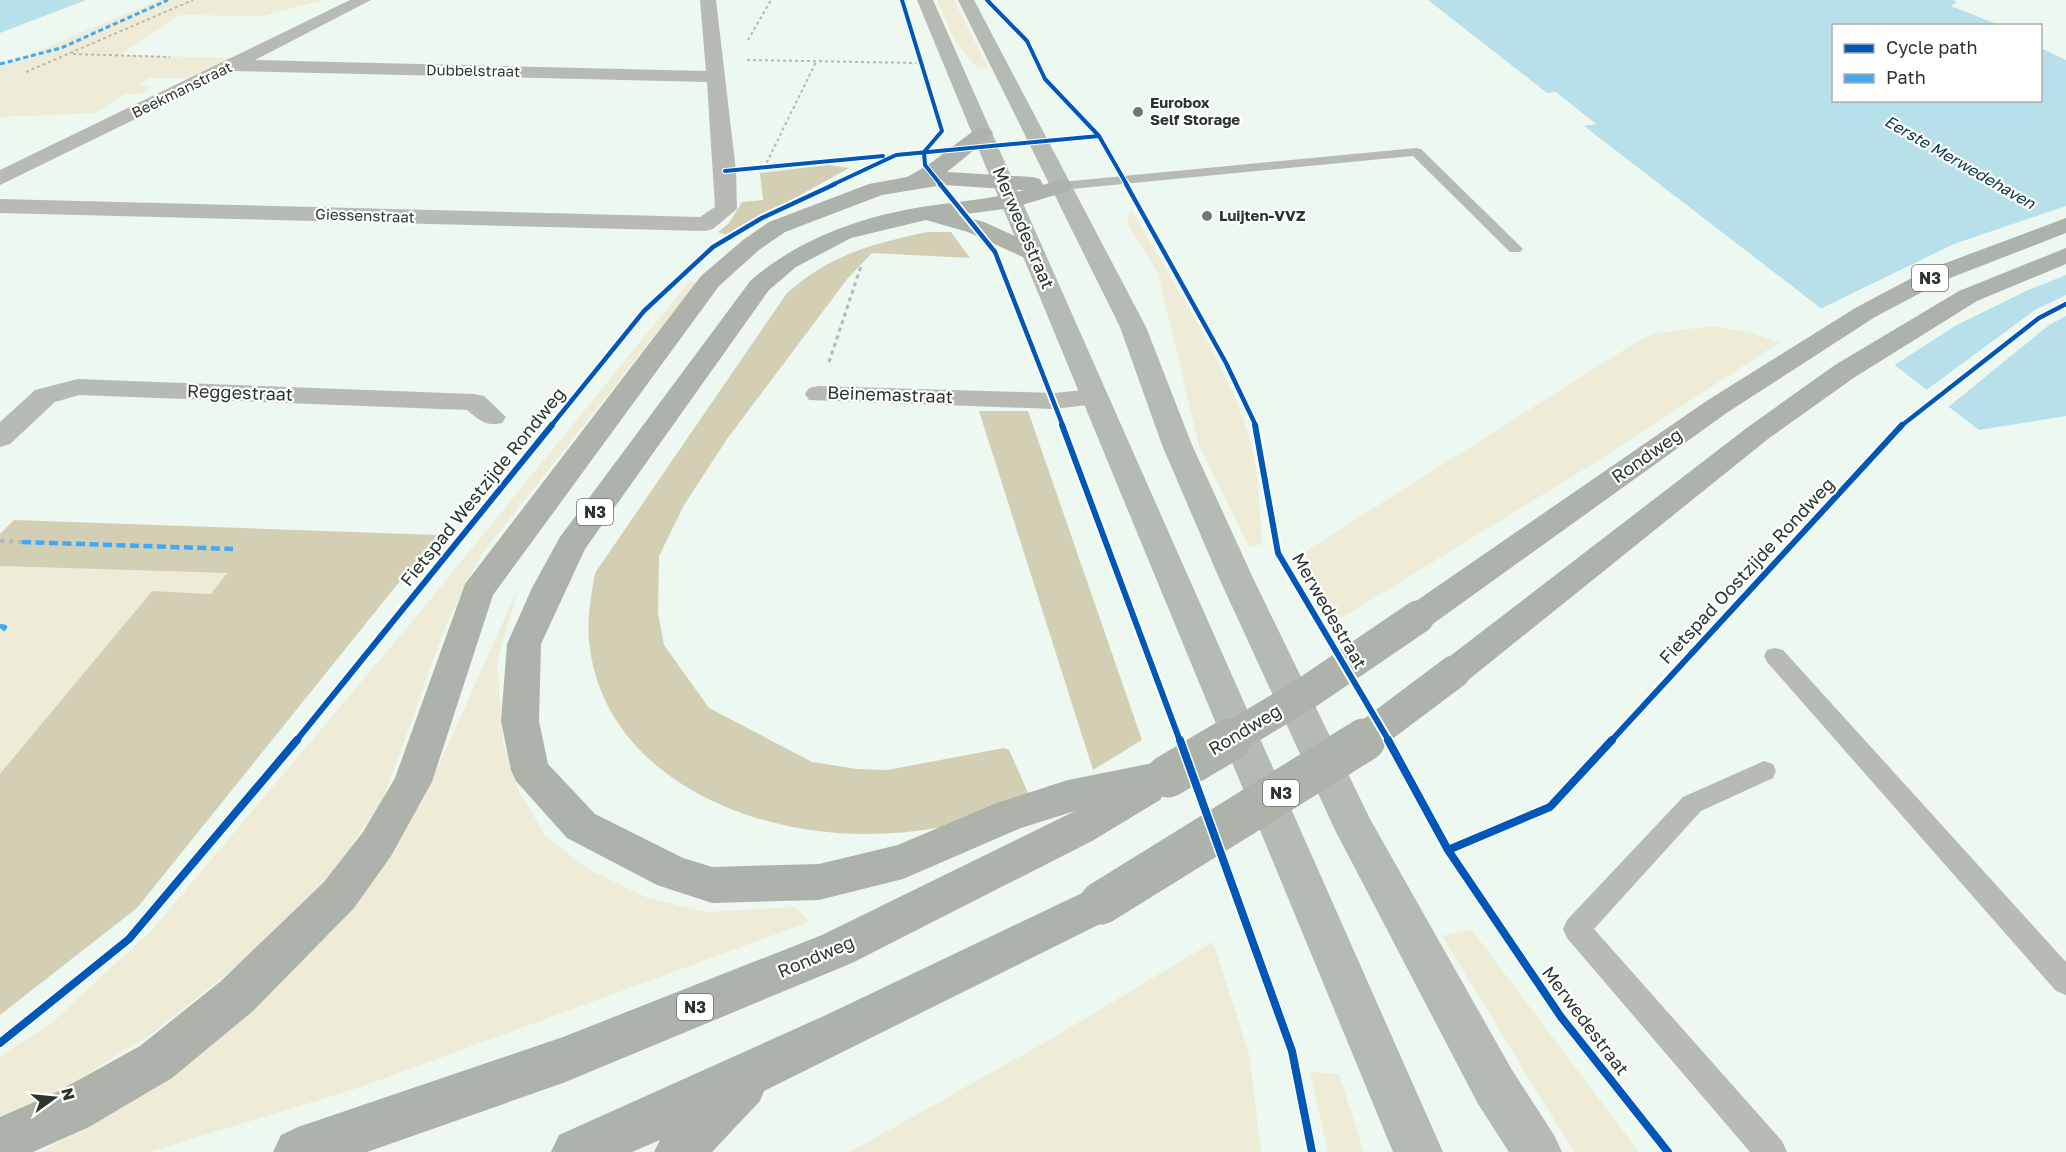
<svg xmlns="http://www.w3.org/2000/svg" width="2066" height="1152" viewBox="0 0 2066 1152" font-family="'Golos Text',sans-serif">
<rect width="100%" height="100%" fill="#ecf8f0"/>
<path fill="#eeecd6" d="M 159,0 L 323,0 L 263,16 L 180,15 L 119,55 L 234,58 L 191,78 L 148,78 L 139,85 L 151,87 L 141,94 L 125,94 L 95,113 L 0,117 L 0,67 Z
M 937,0 L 954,0 L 988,68 L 978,69 L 955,41 Z
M 1131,209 C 1171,280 1219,350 1246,427 C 1259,461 1259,508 1262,544 L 1249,547 L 1199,445 L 1158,273 L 1127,222 Z
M 689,282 L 697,282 L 481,555 L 447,622 L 382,802 L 304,912 L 154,1032 L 45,1101 L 0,1120 L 0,1056 L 49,1025 L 152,930 L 420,612 Z
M 1712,326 L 1750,333 L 1780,342 L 1596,462 L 1338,620 L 1306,566 L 1306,551 L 1641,339 L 1657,333 Z
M 0,566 L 227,573 L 211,594 L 152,591 L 0,774 Z
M 519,586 L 497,662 L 503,742 L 518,789 L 545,835 L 586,868 L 648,898 L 706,912 L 795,907 L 809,922 L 355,1089 L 149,1152 L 40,1152 L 128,1103 L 340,919 L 423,801 Z
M 1471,929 L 1639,1152 L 1574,1152 L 1442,936 Z
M 1213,942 L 1249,1054 L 1261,1152 L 850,1152 L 1044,1043 Z
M 1310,1072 L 1339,1074 L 1364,1152 L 1328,1152 Z"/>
<path fill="#d3cfb5" d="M 828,165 L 849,168 L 728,235 L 718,232 L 729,223 L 742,202 L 763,200 L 760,173 Z
M 927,232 L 951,232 L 970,258 L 872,253 L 848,278 L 727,439 L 684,505 L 659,556 L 658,613 L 664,645 L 709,708 L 812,762 L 857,769 L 887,770 L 1004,748 L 1009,750 L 1033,804 C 970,825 904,838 837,833 C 726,825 601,764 589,641 C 587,618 591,596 595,573 L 787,293 C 831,254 872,244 927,232 Z
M 979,411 L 1028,411 L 1142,740 L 1093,770 Z
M 14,520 L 437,535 L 137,908 L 0,1015 L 0,774 L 152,591 L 211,594 L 227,573 L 0,566 L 0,534 Z"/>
<path fill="#b8e0eb" d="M 0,0 L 86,0 L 0,33 Z
M 1428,0 L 1953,0 L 1957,2 L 1951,6 L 1999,25 L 1834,26 L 1834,100 L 2040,100 L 2041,48 L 2066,60 L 2066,416 L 1979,430 L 1584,126 L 1596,124 L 1556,92 L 1547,93 Z"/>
<path fill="#ecf8f0" d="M 2066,206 L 2066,275 L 2026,291 L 1955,326 L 1893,366 L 1818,310 L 1954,244 Z
M 2066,295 L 2066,316 L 2049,325 L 1947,408 L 1925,391 L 2035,310 Z"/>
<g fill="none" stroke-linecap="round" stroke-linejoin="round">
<path stroke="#b4b9b3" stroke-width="2" stroke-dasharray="3 3" stroke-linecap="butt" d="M 748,40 L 771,0
M 73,54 L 170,57
M 747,60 L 916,63
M 26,72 L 193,0
M 764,168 L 816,62"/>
<path stroke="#b4b9b3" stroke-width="3" stroke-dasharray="4 4" stroke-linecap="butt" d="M 829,362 L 861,266"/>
<path stroke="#b4b9b3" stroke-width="4" stroke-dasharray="4.5 4.5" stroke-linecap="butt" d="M 0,541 L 22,542"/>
<path fill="#b7bbb4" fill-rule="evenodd" d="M 1416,148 L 1421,149 L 1520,246 L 1523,249 L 1520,252 L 1510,252 L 1413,156 L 1061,190 L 1054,186 L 1061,182 Z
M 1775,648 L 1783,650 L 2066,962 L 2066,995 L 2056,991 L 1767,662 L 1764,656 L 1767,650 Z
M 1764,761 L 1773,764 L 1776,771 L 1773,778 L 1701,811 L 1594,929 L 1782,1141 L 1787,1152 L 1750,1152 L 1567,938 L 1563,929 L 1567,920 L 1683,797 Z"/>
<path fill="#b7bbb4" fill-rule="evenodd" d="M 350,0 L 371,0 L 255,60 L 706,71 L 700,0 L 716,0 L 736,171 L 737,209 L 713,229 L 705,231 L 0,213 L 0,199 L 700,217 L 715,207 L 707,82 L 234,71 L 0,185 L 0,170 Z
M 78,379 L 474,394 L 484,396 L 506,417 L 502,423 C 486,427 479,420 467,410 L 79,395 L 55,402 L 10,444 L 0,447 L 0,422 L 35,390 Z
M 819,386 L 1054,393 L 1094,389 L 1104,391 L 1108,397 L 1104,403 L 1054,409 L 809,400 L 805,394 L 809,388 Z"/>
<path fill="#b5bab2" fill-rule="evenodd" d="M 917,0 L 933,0 L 1443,1152 L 1393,1152 Z
M 958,0 L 974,0 L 1146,327 L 1192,445 L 1253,578 L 1370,819 L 1512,1070 L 1554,1135 L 1562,1152 L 1509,1152 L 1478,1104 L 1335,830 L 1219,578 L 1162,445 L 1120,327 Z"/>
<path fill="#adb2aa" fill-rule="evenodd" d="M 983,127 L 990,129 L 993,133 L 990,137 L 947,172 L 1032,177 L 1040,179 L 1043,185 L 1061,179 L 1069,181 L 1072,186 L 1069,191 L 1012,208 L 958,215 L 984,222 L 1041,248 L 1045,253 L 1041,258 L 1033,260 L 1025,258 L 968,232 L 926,220 L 851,238 L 796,267 L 769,290 L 585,549 L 541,644 L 539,721 L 548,764 L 595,814 L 683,858 L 712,867 L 819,864 L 898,845 L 994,804 L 1068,780 L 1168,760 L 1182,765 L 1187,776 L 1182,787 L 1164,793 L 1160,800 L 1092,841 L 852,963 L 563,1083 L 367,1152 L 273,1152 L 281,1135 L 298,1127 L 563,1037 L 822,935 L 1075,811 L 1021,828 L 903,879 L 819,900 L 712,903 L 657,885 L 567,838 L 516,781 L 511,770 L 501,721 L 507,644 L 532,588 L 560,537 L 751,280 C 802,237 863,216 928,206 C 960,201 993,199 1024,190 L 943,185 L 882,195 L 785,232 L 759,250 L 719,286 L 493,595 L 432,782 L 391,856 L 354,908 L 253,1011 L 172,1078 L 89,1127 L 33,1152 L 0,1152 L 0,1117 L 55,1093 L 140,1046 L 221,981 L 324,882 L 363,832 L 395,778 L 465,584 L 701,276 L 743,240 L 769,222 L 869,184 L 907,177 L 928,165 L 976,129 Z
M 2066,218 L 2066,233 L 1945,280 L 1875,317 L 1728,412 L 1430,626 L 1418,629 L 1406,626 L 1401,617 L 1406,608 L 1708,400 L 1857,307 L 1927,270 Z
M 2066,248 L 2066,264 L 1977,301 L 1855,377 L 1768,439 L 1467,681 L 1454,685 L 1441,681 L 1436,672 L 1441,663 L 1748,427 L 1835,365 L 1959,291 Z
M 1101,884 L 1116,890 L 1122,903 L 1116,916 L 764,1091 L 760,1101 L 712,1152 L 654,1152 L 660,1140 L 632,1152 L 551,1152 L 559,1135 L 824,1016 Z"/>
<path stroke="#adb2aa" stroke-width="33" d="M 1226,741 L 1302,696 L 1418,617
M 1362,741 L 1454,672"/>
<path stroke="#adb2aa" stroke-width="43" d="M 1168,776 L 1229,740
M 1101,903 L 1364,740"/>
<path stroke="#3fa9f5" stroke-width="3" stroke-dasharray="5 3" stroke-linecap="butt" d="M 0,64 L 61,48 L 168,0"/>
<path stroke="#3fa9f5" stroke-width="4.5" stroke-dasharray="9 4.5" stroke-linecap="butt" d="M 22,542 L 233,549
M 0,626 L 5,627 L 0,633"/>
<g stroke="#fff" stroke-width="6">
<path id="cycleway-far3" d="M 902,0 L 942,131 L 924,152 L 925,165 L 941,185
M 987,0 L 1027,41 L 1045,79 L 1099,136 L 1127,185
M 725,171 L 883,156
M 832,185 L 896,155 L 1099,136"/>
</g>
<g stroke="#fff" stroke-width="8">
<path id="cycleway-far2" d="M 940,184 L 995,252 L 1063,426
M 1126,184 L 1226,363 L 1256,426
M 551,426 L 644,311 L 713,247 L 762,218 L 835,184
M 1901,426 L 2039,318 L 2066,304"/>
</g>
<g stroke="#fff" stroke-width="10">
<path id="cycleway-far1" d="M 1062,425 L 1180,741
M 1255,425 L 1278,553 L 1389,741
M 296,741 L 552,425
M 1611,741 L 1902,425"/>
</g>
<g stroke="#fff" stroke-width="11">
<path id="cycleway" d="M 1180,740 L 1292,1051 L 1312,1152
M 1388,740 L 1448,850 L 1561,1017 L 1668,1152
M 1448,850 L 1550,807 L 1612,740
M 0,1043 L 129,939 L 297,740"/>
</g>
<use href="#cycleway-far3" stroke="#0057b8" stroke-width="4"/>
<use href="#cycleway-far2" stroke="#0057b8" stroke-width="4.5"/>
<use href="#cycleway-far1" stroke="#0057b8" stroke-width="6"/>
<use href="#cycleway" stroke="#0057b8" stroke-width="8"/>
</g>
<g fill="#6f7973" stroke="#fff" stroke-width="2">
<circle cx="1138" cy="112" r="6"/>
<circle cx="1207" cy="216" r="6"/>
</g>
<g text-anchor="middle" stroke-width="4.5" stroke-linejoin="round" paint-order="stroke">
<g font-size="15" fill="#2c352f" stroke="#fff">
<text transform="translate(473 71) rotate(1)" y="5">Dubbelstraat</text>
<text transform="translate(182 90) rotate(-26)" y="5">Beekmanstraat</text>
<text transform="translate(365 216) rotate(2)" y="5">Giessenstraat</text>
</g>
<g font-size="15" font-weight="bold" fill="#2c352f" stroke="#fff" text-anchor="start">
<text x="1150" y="108">Eurobox<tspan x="1150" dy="17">Self Storage</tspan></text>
<text x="1219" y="221">Luijten-VVZ</text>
</g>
<g font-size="16" font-style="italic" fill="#073846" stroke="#fff">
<text transform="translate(1960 162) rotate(30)" y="6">Eerste Merwedehaven</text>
</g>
<g fill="#fff" stroke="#6b726d" stroke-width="1.5">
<rect x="1912" y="265" width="36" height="26" rx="4.5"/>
<rect x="577" y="499" width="36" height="26" rx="4.5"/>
<rect x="1263" y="780" width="36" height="26" rx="4.5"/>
<rect x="677" y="994" width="36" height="26" rx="4.5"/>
</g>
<g font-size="16" font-weight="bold" fill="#2c352f">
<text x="1930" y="284">N3</text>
<text x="595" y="518">N3</text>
<text x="1281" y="799">N3</text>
<text x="695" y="1013">N3</text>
</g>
<g font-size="18" fill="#2c352f" stroke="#fff">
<text transform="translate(1023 228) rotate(67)" y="6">Merwedestraat</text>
<text transform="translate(240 393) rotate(2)" y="6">Reggestraat</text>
<text transform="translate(890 395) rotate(2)" y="6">Beinemastraat</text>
<text transform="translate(1647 456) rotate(-35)" y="6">Rondweg</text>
<text transform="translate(483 487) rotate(-51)" y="6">Fietspad Westzijde Rondweg</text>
<text transform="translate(1747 571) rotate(-47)" y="6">Fietspad Oostzijde Rondweg</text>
<text transform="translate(1329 611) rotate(60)" y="6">Merwedestraat</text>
<text transform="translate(1245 730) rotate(-31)" y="6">Rondweg</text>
<text transform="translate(816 957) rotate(-23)" y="6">Rondweg</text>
<text transform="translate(1585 1021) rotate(53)" y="6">Merwedestraat</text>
</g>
</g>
<rect x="1832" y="24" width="210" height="78" fill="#ffffff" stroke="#abaeac" stroke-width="1.5"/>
<rect x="1844" y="44" width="30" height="9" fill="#0057b8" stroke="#abaeac" stroke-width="1.5"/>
<text x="1886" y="54" font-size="18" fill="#2c352f">Cycle path</text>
<rect x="1844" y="74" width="30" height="9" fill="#3fa9f5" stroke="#abaeac" stroke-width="1.5"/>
<text x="1886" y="84" font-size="18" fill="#2c352f">Path</text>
<g transform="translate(54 1098) rotate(75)" stroke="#ffffff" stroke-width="4.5" paint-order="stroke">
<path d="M0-4.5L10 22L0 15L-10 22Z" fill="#2c352f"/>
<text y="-9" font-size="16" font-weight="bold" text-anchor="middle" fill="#2c352f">N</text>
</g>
</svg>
